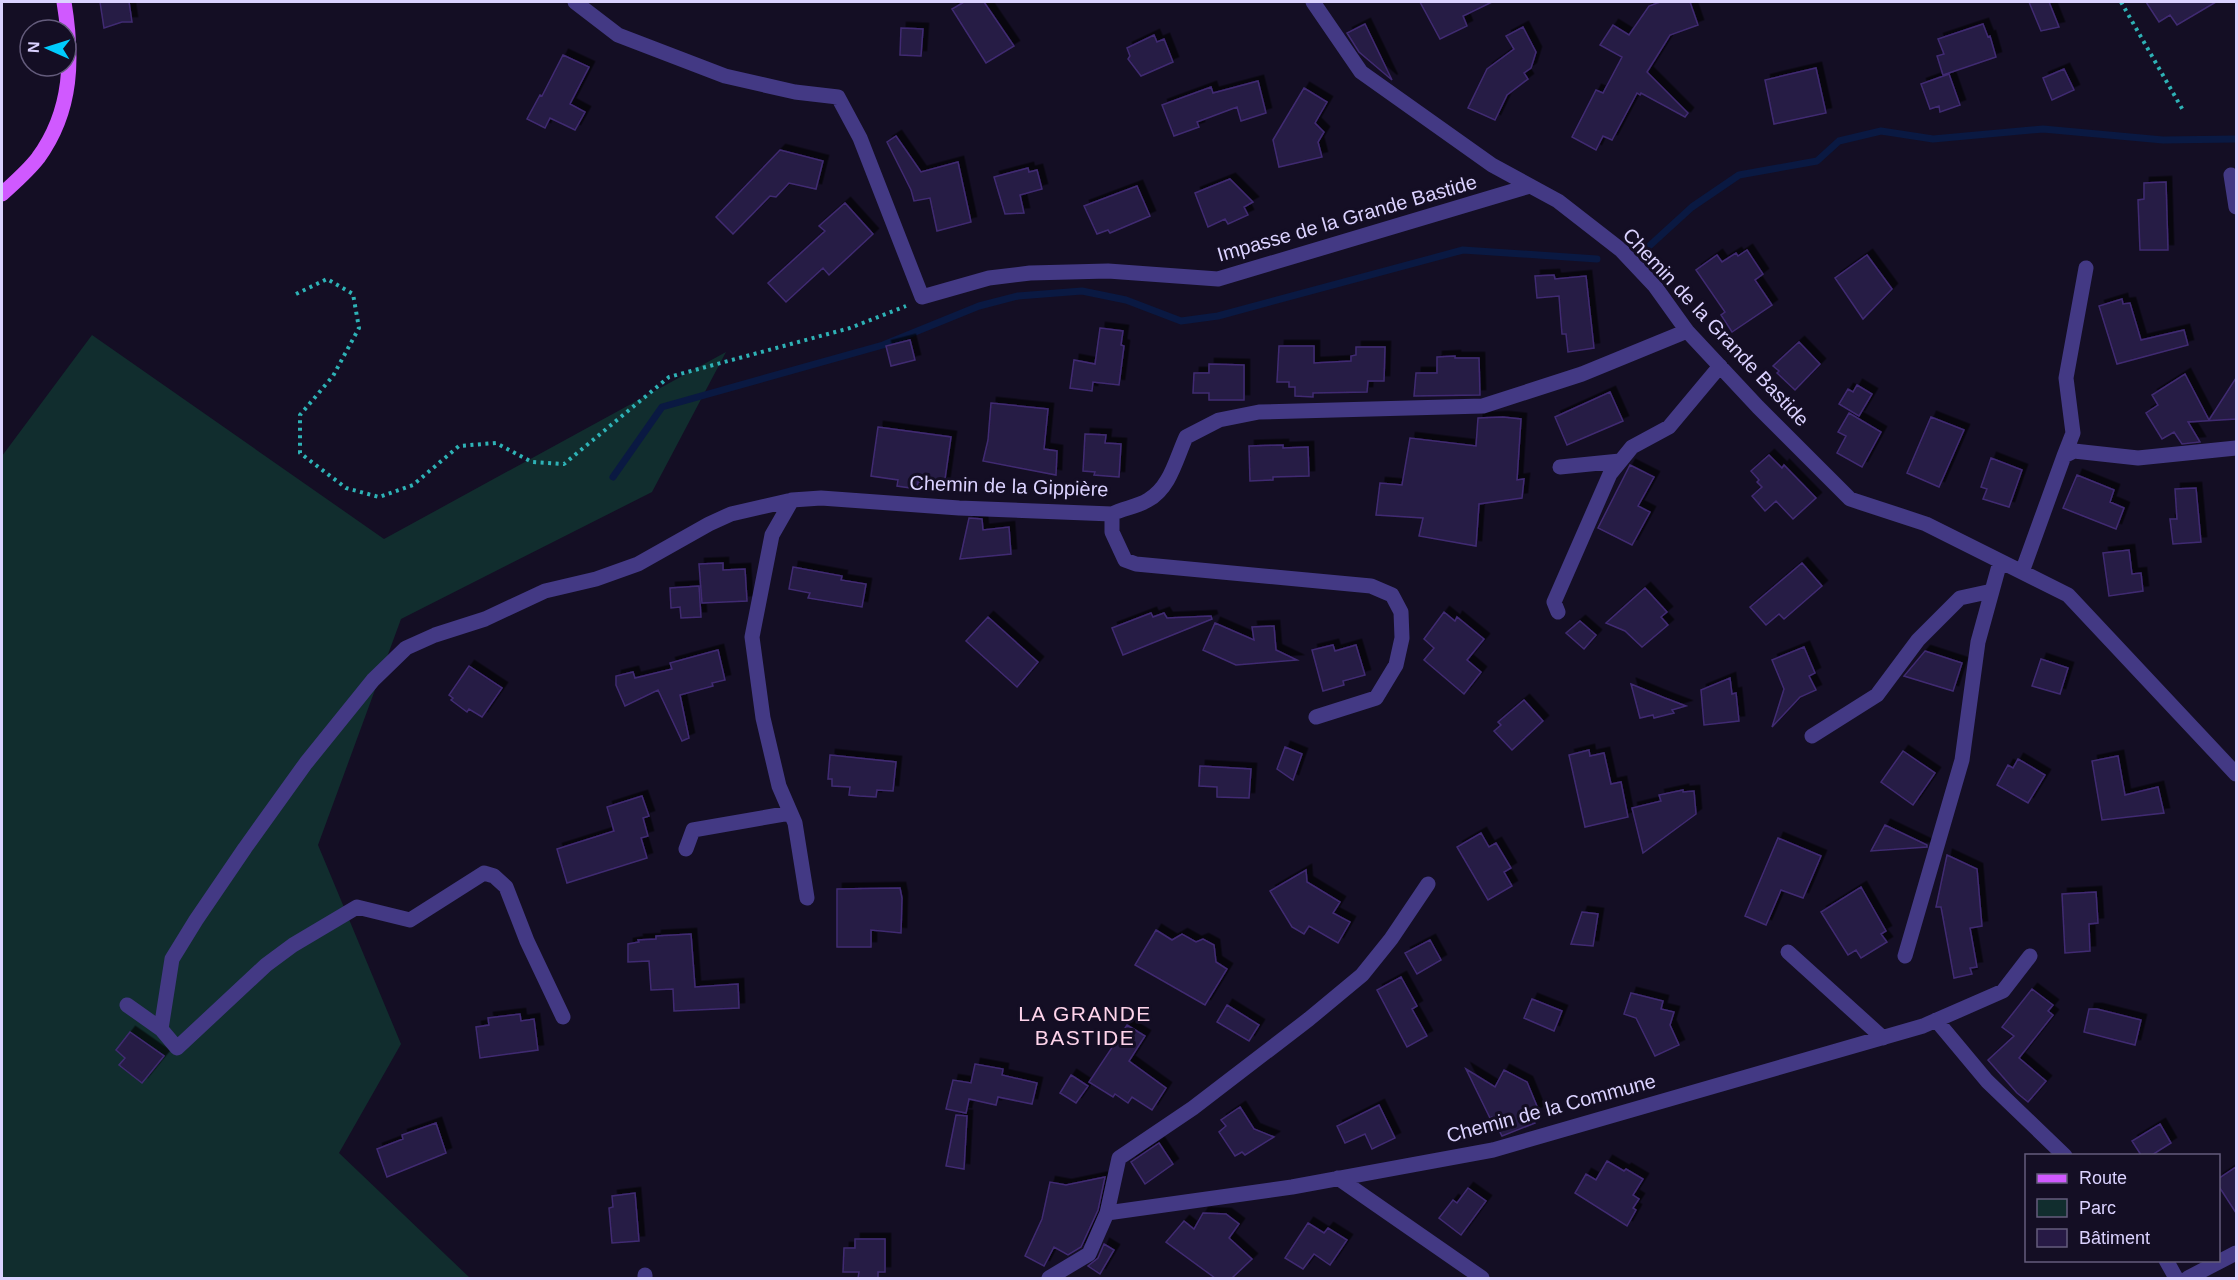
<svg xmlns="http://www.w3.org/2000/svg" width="2238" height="1280" viewBox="0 0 2238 1280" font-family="Arial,sans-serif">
<defs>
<filter id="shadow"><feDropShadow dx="5.5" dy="-5.5" stdDeviation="0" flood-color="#0009"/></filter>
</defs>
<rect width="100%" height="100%" fill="#140e24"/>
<path fill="#112d2e" d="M 92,335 L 384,539 L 726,352 L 652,492 L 401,619 L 318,845 L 401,1044 L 339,1153 L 470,1278 L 2,1278 L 2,456 Z"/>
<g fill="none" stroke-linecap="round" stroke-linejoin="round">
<path stroke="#0a1942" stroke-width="7" d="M 1646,249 L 1692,207 L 1739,175 L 1817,161 L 1839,141 L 1881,131 L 1933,139 L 2043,129 L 2163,140 L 2236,139
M 613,477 L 662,407 L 883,345 L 979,306 L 1018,296 L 1082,291 L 1126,300 L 1181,321 L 1218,316 L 1463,250 L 1597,259"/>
</g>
<path fill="#271a45" stroke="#402c72" stroke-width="1.5" filter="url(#shadow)" d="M 100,2 L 129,2 L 132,22 L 122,22 L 104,28 Z
M 964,2 L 984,2 L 1014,46 L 986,63 L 952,9 Z
M 1420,2 L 1492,2 L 1463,16 L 1467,26 L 1440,39 Z
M 1660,2 L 1690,2 L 1698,25 L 1670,35 L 1647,72 L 1688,113 L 1685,117 L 1641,93 L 1640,95 L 1637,93 L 1612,140 L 1603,136 L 1596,150 L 1572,137 L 1596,90 L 1603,93 L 1622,57 L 1600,45 L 1613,25 L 1629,35 L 1649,6 Z
M 2029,2 L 2049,2 L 2059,27 L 2041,31 Z
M 2146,2 L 2216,2 L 2177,25 L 2170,15 L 2159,22 Z
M 1365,24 L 1392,80 L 1359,52 L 1347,33 Z
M 1983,24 L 1988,37 L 1990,36 L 1996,57 L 1943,75 L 1937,56 L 1944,54 L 1938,39 Z
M 1523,27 L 1536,52 L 1531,68 L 1524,73 L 1528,79 L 1507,95 L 1495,120 L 1468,108 L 1487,69 L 1514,49 L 1506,36 Z
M 901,28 L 923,29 L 921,56 L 900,55 Z
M 1154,35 L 1157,42 L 1164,39 L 1173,62 L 1141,76 L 1128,59 L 1130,56 L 1127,48 Z
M 563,55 L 589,67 L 570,104 L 585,112 L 575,130 L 550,118 L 545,128 L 527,119 L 540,95 L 542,96 Z
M 1816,68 L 1826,113 L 1774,124 L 1765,80 Z
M 2064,69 L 2074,90 L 2052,100 L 2043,78 Z
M 1949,74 L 1960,105 L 1940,112 L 1939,106 L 1930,109 L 1921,84 Z
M 1258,81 L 1266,113 L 1241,121 L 1237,107 L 1197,122 L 1199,127 L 1174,136 L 1162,105 L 1211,87 L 1213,93 Z
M 1304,88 L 1327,102 L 1315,123 L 1324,132 L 1318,142 L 1322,157 L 1279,167 L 1273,140 Z
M 896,136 L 921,172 L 958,162 L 971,222 L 937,231 L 930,198 L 914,201 L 911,190 L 887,142 Z
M 780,150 L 823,161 L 816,189 L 789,183 L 776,197 L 770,196 L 733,234 L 716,217 Z
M 1028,168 L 1029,172 L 1037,170 L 1042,189 L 1020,195 L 1024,213 L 1005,214 L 994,177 Z
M 1230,179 L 1253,202 L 1244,207 L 1248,215 L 1228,224 L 1225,219 L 1208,227 L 1195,193 Z
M 2166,182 L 2168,250 L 2140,250 L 2138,200 L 2144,199 L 2144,183 Z
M 1137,186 L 1150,216 L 1110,233 L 1108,230 L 1097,234 L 1084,206 Z
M 845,203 L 873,234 L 829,275 L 823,268 L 786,302 L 768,283 L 825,231 L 819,226 Z
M 1747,250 L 1763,274 L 1755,280 L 1772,305 L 1732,332 L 1721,315 L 1725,312 L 1696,270 L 1717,255 L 1722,262 L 1736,253 L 1738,256 Z
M 1867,255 L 1892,289 L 1863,319 L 1835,278 Z
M 1554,275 L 1555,279 L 1586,276 L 1594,348 L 1568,352 L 1566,334 L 1562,334 L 1559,296 L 1537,298 L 1535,276 Z
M 2122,299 L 2123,304 L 2130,303 L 2141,340 L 2184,330 L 2188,345 L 2117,364 L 2099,306 Z
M 1100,328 L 1123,331 L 1121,345 L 1124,346 L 1119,385 L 1093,382 L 1092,391 L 1070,388 L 1074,360 L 1095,364 Z
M 910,340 L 915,360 L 891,366 L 886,346 Z
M 1799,342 L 1820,364 L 1795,390 L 1777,373 L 1779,371 L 1773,366 Z
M 1279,346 L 1314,346 L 1314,363 L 1351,361 L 1351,356 L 1356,355 L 1356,347 L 1385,347 L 1384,381 L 1368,381 L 1367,392 L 1313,393 L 1313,397 L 1295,396 L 1295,387 L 1289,387 L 1289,382 L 1277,382 Z
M 1455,356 L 1455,358 L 1479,358 L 1480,395 L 1414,396 L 1416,373 L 1437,373 L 1437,357 Z
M 1209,364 L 1244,365 L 1244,400 L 1209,400 L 1209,393 L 1193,393 L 1194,373 L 1209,373 Z
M 2185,374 L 2209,420 L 2236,378 L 2236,419 L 2188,422 L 2200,442 L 2182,444 L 2174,432 L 2162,439 L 2146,413 L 2158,405 L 2152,395 Z
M 1857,385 L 1872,394 L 1859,416 L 1839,404 L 1848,389 L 1853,392 Z
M 1610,392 L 1623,421 L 1567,445 L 1555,417 Z
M 991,403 L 1048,409 L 1044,449 L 1057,451 L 1056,475 L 983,461 L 988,440 Z
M 1849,413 L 1881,432 L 1862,467 L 1837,453 L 1846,436 L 1838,432 Z
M 1503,417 L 1521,419 L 1517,480 L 1524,479 L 1522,498 L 1479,504 L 1476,546 L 1419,536 L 1423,518 L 1376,515 L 1380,483 L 1402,485 L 1410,438 L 1476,446 L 1478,418 Z
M 1931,417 L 1964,430 L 1939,487 L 1907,473 Z
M 878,427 L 951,437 L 944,486 L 918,482 L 917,489 L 897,486 L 898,480 L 871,476 Z
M 1085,434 L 1106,435 L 1105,443 L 1121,444 L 1119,477 L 1094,475 L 1095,472 L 1083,471 Z
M 1283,445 L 1283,448 L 1308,447 L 1309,476 L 1273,477 L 1273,480 L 1250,481 L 1249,446 Z
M 1769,455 L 1782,468 L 1784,465 L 1816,498 L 1793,519 L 1776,501 L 1765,511 L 1752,496 L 1762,487 L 1757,482 L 1759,480 L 1751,471 Z
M 1991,458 L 2022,470 L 2009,507 L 1983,499 L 1987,489 L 1981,487 Z
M 1630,465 L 1654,477 L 1638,506 L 1650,512 L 1632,545 L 1598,528 Z
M 2077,475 L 2114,490 L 2110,502 L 2124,508 L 2116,529 L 2063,508 Z
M 2196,488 L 2201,542 L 2173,544 L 2170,519 L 2177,519 L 2175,489 Z
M 969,518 L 982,519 L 983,530 L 1009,527 L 1011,554 L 960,559 Z
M 2129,550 L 2132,574 L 2141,573 L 2143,591 L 2109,596 L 2103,553 Z
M 723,563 L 723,570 L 745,569 L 747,601 L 702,603 L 699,564 Z
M 1802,563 L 1822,586 L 1784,619 L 1779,614 L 1766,625 L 1750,607 Z
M 793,567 L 842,576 L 841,580 L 866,584 L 862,607 L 808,598 L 810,593 L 789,589 Z
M 699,586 L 701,617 L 681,618 L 680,607 L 671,608 L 670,588 Z
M 1645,588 L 1667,612 L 1661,617 L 1668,625 L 1642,647 L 1625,631 L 1606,623 Z
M 1444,612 L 1455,621 L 1457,617 L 1484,639 L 1467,660 L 1481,672 L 1464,694 L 1424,660 L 1434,648 L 1424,639 Z
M 1151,613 L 1153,617 L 1164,613 L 1167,618 L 1211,616 L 1212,619 L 1123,655 L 1112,628 Z
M 988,617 L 1038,662 L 1017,687 L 966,641 Z
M 1580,621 L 1596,635 L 1584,649 L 1566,633 Z
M 1215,623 L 1254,640 L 1252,627 L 1274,626 L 1276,650 L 1297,660 L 1236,665 L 1203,650 Z
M 1333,645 L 1335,651 L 1356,645 L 1365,675 L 1343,681 L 1344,685 L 1323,691 L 1312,650 Z
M 1804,647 L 1815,673 L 1809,676 L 1816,690 L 1800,697 L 1772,727 L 1784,689 L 1772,660 Z
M 718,650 L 725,680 L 712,683 L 713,686 L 680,695 L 689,738 L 682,741 L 658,690 L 625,706 L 616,685 L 616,676 L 633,672 L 635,678 L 672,669 L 670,663 Z
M 1925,651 L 1962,663 L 1953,691 L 1904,676 Z
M 2041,659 L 2068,668 L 2060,694 L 2032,686 Z
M 469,666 L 502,688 L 482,717 L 469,709 L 467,712 L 451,700 L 453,698 L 449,695 Z
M 1730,678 L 1732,694 L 1736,693 L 1739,721 L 1704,725 L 1701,690 Z
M 1631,684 L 1665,698 L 1686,706 L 1672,710 L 1674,713 L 1654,718 L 1653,715 L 1640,718 Z
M 1524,700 L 1543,721 L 1512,750 L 1494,731 L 1501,725 L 1498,722 Z
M 1285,747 L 1302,754 L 1293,780 L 1277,769 Z
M 1589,750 L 1590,756 L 1604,753 L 1611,784 L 1621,782 L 1628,817 L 1585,827 L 1569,755 Z
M 1903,751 L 1935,773 L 1913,805 L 1881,782 Z
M 830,755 L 896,762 L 893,791 L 877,790 L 876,797 L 859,796 L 849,795 L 850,787 L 832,786 L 832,779 L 828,779 Z
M 2118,756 L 2125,795 L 2158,787 L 2164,813 L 2102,820 L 2092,761 Z
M 2018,759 L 2045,775 L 2028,803 L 1997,785 L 2008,765 L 2013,768 Z
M 1200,766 L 1251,769 L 1249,798 L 1217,797 L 1217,787 L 1199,786 Z
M 1683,790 L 1683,792 L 1694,791 L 1696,814 L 1643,853 L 1632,808 L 1661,801 L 1659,795 Z
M 642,796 L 649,816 L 643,818 L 648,836 L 641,838 L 647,858 L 567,883 L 557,849 L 614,831 L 607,807 Z
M 1885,825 L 1927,845 L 1927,847 L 1871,851 Z
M 1481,833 L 1489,847 L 1496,843 L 1511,868 L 1504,872 L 1512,886 L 1488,900 L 1457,847 Z
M 1778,838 L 1821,856 L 1803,898 L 1781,890 L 1766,925 L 1745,916 Z
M 1947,855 L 1977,869 L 1982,926 L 1970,928 L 1977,967 L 1970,968 L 1972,974 L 1954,978 L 1941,907 L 1936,907 Z
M 1306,870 L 1307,882 L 1340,902 L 1333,913 L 1350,922 L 1338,943 L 1309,926 L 1304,934 L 1292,927 L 1270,891 Z
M 1861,887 L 1886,931 L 1881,934 L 1887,942 L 1861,958 L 1856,950 L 1848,955 L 1821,912 Z
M 900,888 L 902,898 L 901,933 L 871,930 L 871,947 L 837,947 L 837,889 Z
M 2096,892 L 2098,923 L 2089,924 L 2090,951 L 2065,953 L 2062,894 Z
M 1582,912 L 1598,914 L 1593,946 L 1571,944 Z
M 1156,930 L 1172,940 L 1182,934 L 1196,942 L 1203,939 L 1214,945 L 1216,962 L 1227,969 L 1205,1005 L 1135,965 Z
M 691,934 L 695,987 L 738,984 L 739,1008 L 674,1011 L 673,989 L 651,990 L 649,961 L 628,962 L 628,944 L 639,942 L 638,940 L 656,939 L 656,936 Z
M 1430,940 L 1441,960 L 1417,974 L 1405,953 Z
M 1401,977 L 1417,1006 L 1412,1009 L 1427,1036 L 1407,1047 L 1377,990 Z
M 2032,989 L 2053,1005 L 2048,1011 L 2053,1015 L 2019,1058 L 2046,1081 L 2028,1102 L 2017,1093 L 1988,1060 L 2014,1036 L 2002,1027 Z
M 1631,993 L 1663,1001 L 1661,1009 L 1674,1012 L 1670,1025 L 1679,1045 L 1655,1056 L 1636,1018 L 1624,1014 Z
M 1532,999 L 1562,1011 L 1554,1031 L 1524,1018 Z
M 1227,1005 L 1259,1025 L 1249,1041 L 1217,1022 Z
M 2089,1009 L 2097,1009 L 2141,1020 L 2135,1045 L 2084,1032 Z
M 520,1014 L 521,1021 L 534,1019 L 538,1050 L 480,1058 L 476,1027 L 489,1025 L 488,1018 Z
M 1127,1025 L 1145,1036 L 1129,1061 L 1166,1088 L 1152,1110 L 1132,1097 L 1128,1103 L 1115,1094 L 1113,1097 L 1089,1082 Z
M 130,1032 L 164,1056 L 142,1083 L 119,1065 L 125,1058 L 116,1050 Z
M 975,1064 L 1003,1069 L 1002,1075 L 1037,1083 L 1032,1104 L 998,1097 L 996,1105 L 969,1099 L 966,1113 L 946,1109 L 953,1080 L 971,1083 Z
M 1466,1069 L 1495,1087 L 1504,1070 L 1527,1082 L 1539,1111 L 1532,1114 L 1535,1123 L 1502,1136 L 1492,1117 L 1490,1118 Z
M 1071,1075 L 1088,1086 L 1076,1103 L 1060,1093 Z
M 1379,1105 L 1395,1138 L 1372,1149 L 1365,1134 L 1345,1143 L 1337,1126 Z
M 1240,1107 L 1254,1129 L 1274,1137 L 1245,1155 L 1242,1152 L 1235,1156 L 1219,1132 L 1226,1126 L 1221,1120 Z
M 956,1115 L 967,1116 L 964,1169 L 946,1166 Z
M 436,1123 L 446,1153 L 387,1177 L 377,1149 L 403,1139 L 402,1135 Z
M 2160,1124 L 2171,1143 L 2152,1155 L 2141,1155 L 2132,1141 Z
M 1159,1143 L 1173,1164 L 1145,1184 L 1131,1162 Z
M 1607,1161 L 1624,1171 L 1626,1169 L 1643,1179 L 1633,1195 L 1639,1199 L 1633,1208 L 1636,1210 L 1627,1226 L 1575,1193 L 1586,1174 L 1596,1180 Z
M 2236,1167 L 2236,1213 L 2218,1185 L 2218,1179 Z
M 1105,1177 L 1098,1210 L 1081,1247 L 1068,1255 L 1054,1247 L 1044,1266 L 1025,1256 L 1042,1219 L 1050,1182 L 1066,1185 Z
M 1468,1188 L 1486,1201 L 1461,1235 L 1439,1218 L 1453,1200 L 1457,1203 Z
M 635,1193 L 639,1241 L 612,1243 L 609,1208 L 613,1207 L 612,1196 Z
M 1203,1213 L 1226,1214 L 1239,1224 L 1229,1238 L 1252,1259 L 1232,1278 L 1215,1278 L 1166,1242 L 1184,1221 L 1194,1229 Z
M 1308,1223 L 1324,1233 L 1328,1228 L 1347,1240 L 1330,1265 L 1314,1254 L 1303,1269 L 1285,1258 Z
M 855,1239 L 885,1239 L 885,1272 L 878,1272 L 878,1278 L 858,1278 L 859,1272 L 843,1272 L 844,1248 L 855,1248 Z
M 1104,1244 L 1114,1250 L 1100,1274 L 1088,1266 L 1098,1258 Z"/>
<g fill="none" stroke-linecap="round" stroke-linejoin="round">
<path stroke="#2eb2b6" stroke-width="4" stroke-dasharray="3 4.5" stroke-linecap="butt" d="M 2121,2 L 2184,112
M 296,294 L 327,279 L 353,294 L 359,328 L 333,376 L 300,415 L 300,453 L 346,488 L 379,497 L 413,485 L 459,446 L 496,443 L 532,462 L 564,464 L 669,377 L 850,328 L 906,306"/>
<path stroke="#433984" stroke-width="15" d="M 575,2 L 618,35 L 725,76 L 795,92 L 838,97 L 860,138 L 922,297 L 989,278 L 1030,273 L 1108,271 L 1218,279 L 1530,186
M 1313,2 L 1361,72 L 1492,165 L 1558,201 L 1621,250 L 1654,285 L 1687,331 L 1758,407 L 1850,499 L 1926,524 L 2068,595 L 2236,774
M 2231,175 L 2236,207
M 2064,456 L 2073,433 L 2066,378 L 2086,268
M 1560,467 L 1620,461
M 1112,514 L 1112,532 L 1125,560 L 1136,564 L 1371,586 L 1392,595 L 1401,612 L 1402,638 L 1396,665 L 1376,698 L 1316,717
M 2022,572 L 2064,456 L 2074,451 L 2138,458 L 2236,448
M 1558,612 L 1554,602 L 1610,474 L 1632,447 L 1669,427 L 1720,366
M 1812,736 L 1877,695 L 1918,640 L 1960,598 L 1992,591
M 686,849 L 693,830 L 790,813
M 807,898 L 795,823 L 779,786 L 763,718 L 752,637 L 772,535 L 792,500 L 821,498 L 959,508 L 1112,514 C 1123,508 1137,507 1148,500 C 1170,488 1176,459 1186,437 L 1219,420 L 1259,412 L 1483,406 L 1582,374 L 1687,331
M 1788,952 L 1883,1038
M 1905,956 L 1962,760 L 1978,642 L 2000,562
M 127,1005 L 161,1029 L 177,1048 L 266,965 L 293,945 L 357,907 L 410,920 L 484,873 L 494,876 L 506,887 L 527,941 L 563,1017
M 1936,1020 L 1987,1081 L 2065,1156
M 161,1029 L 172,959 L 196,920 L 245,848 L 306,763 L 373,680 L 406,648 L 435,635 L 485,619 L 545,591 L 596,579 L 638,564 L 709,524 L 731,514 L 792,500
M 1338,1178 L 1482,1278
M 1107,1213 L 1119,1158 L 1193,1108 L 1309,1019 L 1362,975 L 1391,939 L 1428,884
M 2166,1260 L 2176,1278
M 645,1275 L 645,1278
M 1049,1278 L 1089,1254 L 1107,1213 L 1292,1187 L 1493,1150 L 1923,1026 L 2003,991 L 2030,956
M 2188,1278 L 2236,1253"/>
<path stroke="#d059ff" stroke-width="15" d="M 2,194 C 14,183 28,171 38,158 C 73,110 73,57 64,2"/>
</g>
<g text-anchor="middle" stroke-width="6" stroke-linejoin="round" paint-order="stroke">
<g font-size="20" fill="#dbd2ff" stroke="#140e24">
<text transform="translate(1347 218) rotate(-16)" y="7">Impasse de la Grande Bastide</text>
<text transform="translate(1716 327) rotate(47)" y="7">Chemin de la Grande Bastide</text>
<text transform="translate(1009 486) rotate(2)" y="7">Chemin de la Gippière</text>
<text transform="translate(1551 1108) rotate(-15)" y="7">Chemin de la Commune</text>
</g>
<g font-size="21" letter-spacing="1.5" fill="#ffd4eb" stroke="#140e24">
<text x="1085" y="1021">LA GRANDE<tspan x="1085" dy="24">BASTIDE</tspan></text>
</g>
</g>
<rect width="2238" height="1280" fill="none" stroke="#dbd2ff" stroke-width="6"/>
<rect x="2025" y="1154" width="195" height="108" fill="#140e24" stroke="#645c7c" stroke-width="1.5"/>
<rect x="2037" y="1174" width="30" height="9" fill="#d059ff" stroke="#645c7c" stroke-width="1.5"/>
<text x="2079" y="1184" font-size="18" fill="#dbd2ff">Route</text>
<rect x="2037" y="1199" width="30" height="18" fill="#112d2e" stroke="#645c7c" stroke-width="1.5"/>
<text x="2079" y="1214" font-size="18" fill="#dbd2ff">Parc</text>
<rect x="2037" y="1229" width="30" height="18" fill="#271a45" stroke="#645c7c" stroke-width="1.5"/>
<text x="2079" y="1244" font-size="18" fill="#dbd2ff">Bâtiment</text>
<g transform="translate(48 48) rotate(273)"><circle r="28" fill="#140e24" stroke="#645c7c" stroke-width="1.5"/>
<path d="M0-4.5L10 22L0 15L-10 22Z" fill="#00ccfd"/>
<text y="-9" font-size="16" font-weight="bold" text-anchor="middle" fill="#dbd2ff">N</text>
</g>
</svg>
